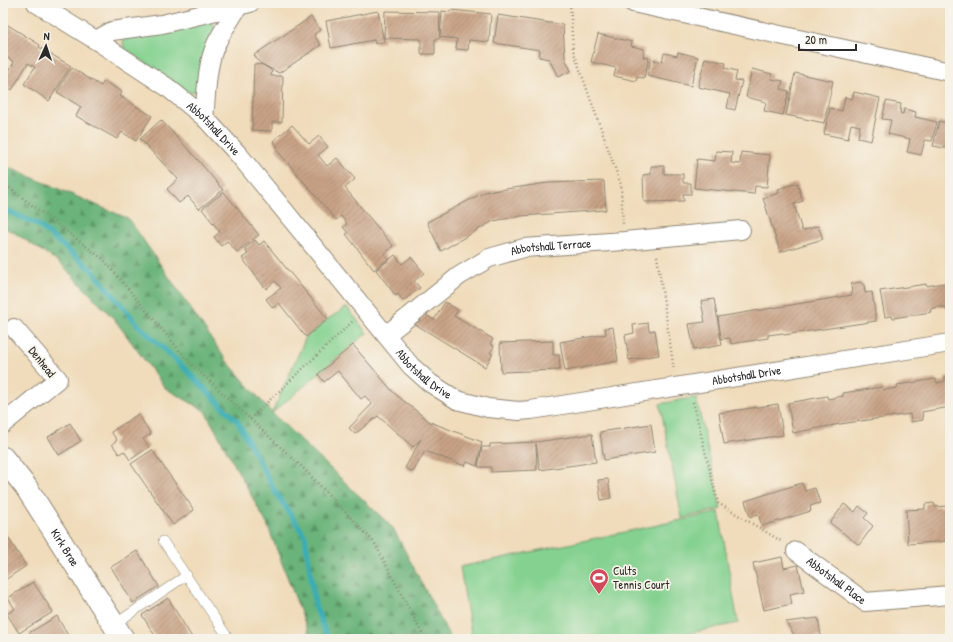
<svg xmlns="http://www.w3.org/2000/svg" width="953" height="642" viewBox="0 0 953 642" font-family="'Patrick Hand',sans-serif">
<defs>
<pattern id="forest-firs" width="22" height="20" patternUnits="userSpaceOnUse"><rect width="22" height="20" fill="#6bb37a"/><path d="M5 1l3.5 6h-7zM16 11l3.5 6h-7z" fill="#589264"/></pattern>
<pattern id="building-hatch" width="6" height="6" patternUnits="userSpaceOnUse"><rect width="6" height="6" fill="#c9a386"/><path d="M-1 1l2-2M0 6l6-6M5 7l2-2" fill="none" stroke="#a3856e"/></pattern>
</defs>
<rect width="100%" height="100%" fill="#f7f3e8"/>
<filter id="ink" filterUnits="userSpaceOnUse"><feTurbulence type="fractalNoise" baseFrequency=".025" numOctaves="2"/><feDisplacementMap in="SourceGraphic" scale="8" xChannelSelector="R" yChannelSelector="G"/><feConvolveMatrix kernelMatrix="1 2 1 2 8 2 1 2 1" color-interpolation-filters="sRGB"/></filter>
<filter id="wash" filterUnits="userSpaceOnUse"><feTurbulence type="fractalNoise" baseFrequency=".012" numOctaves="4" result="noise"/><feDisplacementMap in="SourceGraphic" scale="16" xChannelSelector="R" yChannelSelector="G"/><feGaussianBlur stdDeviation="0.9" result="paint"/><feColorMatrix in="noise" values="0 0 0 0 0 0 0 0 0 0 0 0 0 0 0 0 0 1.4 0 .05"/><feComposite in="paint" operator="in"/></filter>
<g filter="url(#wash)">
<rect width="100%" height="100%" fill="#f0dcbb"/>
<path fill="#84d190" stroke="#587e5e" d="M 209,21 L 215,26 L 214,31 L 201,87 L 196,92 L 187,92 L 124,48 L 123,41 L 128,35 Z
M 347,307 L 367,333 L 272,413 L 306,337 L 328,319 Z
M 696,397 L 721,509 L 682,518 L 660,404 Z
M 719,512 L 738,623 L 662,639 L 472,639 L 460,567 Z"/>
<path fill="url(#forest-firs)" stroke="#4b6f52" d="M 3,165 L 129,219 L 226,360 L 272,413 L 393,528 L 451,639 L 311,639 L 267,524 L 205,411 L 165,388 L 115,320 L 60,263 L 12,231 L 3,228 Z"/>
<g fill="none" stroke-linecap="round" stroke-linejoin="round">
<path stroke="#3badb4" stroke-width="5.5" d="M 3,209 L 37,224 L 92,270 L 139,326 L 181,365 L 238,422 L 276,493 L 305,536 L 315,605 L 328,639"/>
</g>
<g id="blocks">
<path fill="url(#building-hatch)" d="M 451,10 L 491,14 L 489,42 L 469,40 L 468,50 L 456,49 L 457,39 L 440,37 L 442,11 L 450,12 Z
M 378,11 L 384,42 L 375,44 L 374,40 L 331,48 L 326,21 Z
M 385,11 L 440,12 L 439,39 L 435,39 L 435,54 L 421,54 L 421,39 L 384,38 Z
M 498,15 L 563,25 L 565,58 L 571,71 L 558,77 L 549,59 L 539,57 L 540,50 L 494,43 Z
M 311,17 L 320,30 L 314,35 L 321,45 L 279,73 L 260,63 L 254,55 Z
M 3,22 L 40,45 L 39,47 L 71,66 L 49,101 L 24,84 L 35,67 L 28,63 L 12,90 L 3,84 L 3,81 L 14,62 L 3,55 Z
M 598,34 L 632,42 L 631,46 L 644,49 L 643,57 L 649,58 L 644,78 L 637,77 L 636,81 L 614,76 L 616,68 L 591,62 Z
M 678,52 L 698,57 L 691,86 L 647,76 L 651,59 L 662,62 L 664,53 L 677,56 Z
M 705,58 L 726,63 L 725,68 L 737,71 L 735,80 L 742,81 L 735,110 L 727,108 L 730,94 L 698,87 Z
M 254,64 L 263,65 L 272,71 L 271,76 L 283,76 L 282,122 L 272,122 L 272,131 L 252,130 Z
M 72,68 L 101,86 L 104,81 L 122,92 L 120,96 L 152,116 L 136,141 L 122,132 L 117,139 L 76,116 L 81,107 L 57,92 Z
M 752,69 L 772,74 L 771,79 L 783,81 L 781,89 L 789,91 L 783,115 L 764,111 L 766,102 L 746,97 Z
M 795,73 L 833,81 L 824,123 L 786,115 Z
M 854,92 L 880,98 L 871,141 L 858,138 L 860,126 L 851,124 L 848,139 L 824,134 L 830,108 L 842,111 L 845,97 L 852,99 Z
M 886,101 L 901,104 L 900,113 L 903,114 L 904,109 L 916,112 L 915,117 L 937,122 L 932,141 L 925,140 L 921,155 L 907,152 L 910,139 L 888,134 L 891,120 L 882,119 Z
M 161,120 L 198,160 L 223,190 L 199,209 L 188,196 L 179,203 L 167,189 L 178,179 L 140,139 Z
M 939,121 L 950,124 L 950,149 L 933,146 Z
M 292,125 L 309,144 L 319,136 L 328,147 L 318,155 L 327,166 L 337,158 L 355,179 L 345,188 L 393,246 L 384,254 L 388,259 L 374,270 L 346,234 L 348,233 L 343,227 L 347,224 L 341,216 L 336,220 L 276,149 L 278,147 L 273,141 Z
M 716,151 L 732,152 L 731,163 L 740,164 L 741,152 L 770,155 L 767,187 L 755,186 L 754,194 L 694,188 L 697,159 L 715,161 Z
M 651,166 L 664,166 L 664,174 L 683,174 L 683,183 L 691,183 L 691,194 L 683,194 L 684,201 L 644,202 L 643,175 L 651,174 Z
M 604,181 L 606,210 L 521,216 L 493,221 L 441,251 L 427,222 L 485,192 L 548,183 Z
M 797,183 L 803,201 L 794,204 L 802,231 L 818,226 L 823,239 L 780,252 L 763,198 L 779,193 L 778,189 Z
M 224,192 L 259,235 L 237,252 L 227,241 L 221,246 L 214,237 L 220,232 L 202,209 Z
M 255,240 L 259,245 L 264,241 L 328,319 L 306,337 L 279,303 L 273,308 L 266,299 L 281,288 L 275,281 L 266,289 L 242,258 L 248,254 L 244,249 Z
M 395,255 L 402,264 L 411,257 L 424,273 L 414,281 L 420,288 L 403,301 L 398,294 L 396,296 L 376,270 Z
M 860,282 L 864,285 L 865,293 L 872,292 L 876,321 L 784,335 L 783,333 L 768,335 L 768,338 L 731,344 L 730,338 L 721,339 L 718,317 L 852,295 L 851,284 Z
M 950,282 L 950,309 L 945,309 L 945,307 L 938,307 L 930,309 L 931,312 L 893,318 L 892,316 L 885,317 L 880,291 L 926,284 L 926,286 Z
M 714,299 L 722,345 L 694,350 L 689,324 L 705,322 L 701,301 Z
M 445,302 L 458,310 L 454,316 L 493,339 L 490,344 L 494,346 L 490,353 L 493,354 L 485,367 L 415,324 L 426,315 L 434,320 Z
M 648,323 L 649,331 L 655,330 L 659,355 L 629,360 L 625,335 L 634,333 L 633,325 Z
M 613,327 L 618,361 L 565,371 L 560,342 L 606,334 L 605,328 Z
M 553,341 L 553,355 L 559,355 L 560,370 L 501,372 L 500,343 Z
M 353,345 L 394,393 L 430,422 L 482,442 L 477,466 L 467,462 L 465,466 L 425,451 L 413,472 L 405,468 L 421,439 L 413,447 L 378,416 L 355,434 L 349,428 L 372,404 L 365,396 L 361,399 L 338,371 L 324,382 L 318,374 Z
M 950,376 L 950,407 L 922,412 L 923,420 L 911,422 L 910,414 L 840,424 L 793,433 L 788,403 L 827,396 L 828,399 L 843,396 L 843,393 L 882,387 L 883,390 L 898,388 L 897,385 L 936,379 L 937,383 L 945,381 L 945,377 Z
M 778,404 L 783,435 L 724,444 L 719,413 Z
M 138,414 L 151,434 L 143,439 L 149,447 L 130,460 L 124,451 L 119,454 L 112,444 L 117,440 L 111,432 Z
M 70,423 L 81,441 L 59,455 L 48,437 Z
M 651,424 L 655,452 L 604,460 L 600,432 Z
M 592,434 L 596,462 L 540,470 L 536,444 L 537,470 L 491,472 L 491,467 L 478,467 L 482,447 L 490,447 L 490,444 L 536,442 Z
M 152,450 L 194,510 L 173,525 L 131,464 Z
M 608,479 L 611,498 L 601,500 L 598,480 Z
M 802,483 L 805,491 L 815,488 L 820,503 L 810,506 L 811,511 L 762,526 L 758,514 L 750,517 L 745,501 Z
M 934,503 L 935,507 L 948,506 L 948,509 L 950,509 L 950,541 L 908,544 L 906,510 L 925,509 L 925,504 Z
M 844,504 L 855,512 L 859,506 L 868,513 L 864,518 L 873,526 L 859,545 L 830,523 Z
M 6,534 L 26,566 L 5,580 L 3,577 L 3,536 Z
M 137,551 L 159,586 L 133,603 L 111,567 Z
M 782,557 L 784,568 L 798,565 L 804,591 L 790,594 L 792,604 L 764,610 L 753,563 Z
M 33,582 L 53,612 L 19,633 L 7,614 L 15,609 L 8,598 Z
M 168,598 L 177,613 L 193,639 L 157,639 L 142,615 Z
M 57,616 L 70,639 L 32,639 L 29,633 Z
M 818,618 L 821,636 L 796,638 L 786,622 Z"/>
</g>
</g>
<g filter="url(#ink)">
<use href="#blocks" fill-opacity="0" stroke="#8e8473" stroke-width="1"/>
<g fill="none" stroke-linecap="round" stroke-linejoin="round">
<g stroke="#8e8473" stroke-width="10">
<path id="service" d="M 163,541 L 229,639
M 115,624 L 187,575"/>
</g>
<g stroke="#8e8473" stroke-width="20">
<g id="minor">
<path id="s1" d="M 36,3 L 97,41 L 167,87 L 204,117 L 239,155 L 411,366 L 430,383 L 457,400 L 488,408 L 519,411 L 531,410 L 950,343"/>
<path d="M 633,3 L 950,72"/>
<path d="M 97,41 L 103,36 L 112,31 L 162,24 L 250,3"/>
<path d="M 204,117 C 207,93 206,66 216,44 C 222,31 231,19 238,7"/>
<path id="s2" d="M 386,335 L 459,276 L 489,258 L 524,248 L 624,241 L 741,230"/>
<path d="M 3,424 L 58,379 L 14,328"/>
<path id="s3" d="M 796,551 L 865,602 L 950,595"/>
</g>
</g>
<g stroke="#8e8473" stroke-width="24">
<g id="tertiary">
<path id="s4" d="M 3,458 L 26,487 L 123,639"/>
</g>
</g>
<path stroke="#8e8473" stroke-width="2.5" stroke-dasharray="1 3" stroke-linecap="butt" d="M 570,3 L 573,50 L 621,185 L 623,224
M 3,183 L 104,260 L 190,363 L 302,467 L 374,542 L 425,639
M 657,256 L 674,370
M 693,402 L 718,503 L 781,541
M 250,419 L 353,321"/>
<use href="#service" stroke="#fff" stroke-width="9"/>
<use href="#minor" stroke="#fff" stroke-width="18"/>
<use href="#tertiary" stroke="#fff" stroke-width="22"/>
</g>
</g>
<defs>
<g id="stadium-pin" transform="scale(1)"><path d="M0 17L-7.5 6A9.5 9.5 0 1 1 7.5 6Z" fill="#d1495b" stroke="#f7f3e8"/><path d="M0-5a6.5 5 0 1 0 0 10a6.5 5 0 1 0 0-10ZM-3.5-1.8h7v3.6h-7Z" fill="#fff"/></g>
</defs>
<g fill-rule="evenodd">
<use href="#stadium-pin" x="599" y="578"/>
</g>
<g text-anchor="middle" stroke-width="3.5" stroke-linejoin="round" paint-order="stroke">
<g font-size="12" fill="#2b2b2b" stroke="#f7f3e8">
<text dy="4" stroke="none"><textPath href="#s1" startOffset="218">Abbotshall Drive</textPath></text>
<text dy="4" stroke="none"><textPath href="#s2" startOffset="192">Abbotshall Terrace</textPath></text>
<text transform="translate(42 362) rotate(52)" y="4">Denhead</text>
<text dy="4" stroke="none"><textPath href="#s1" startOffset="542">Abbotshall Drive</textPath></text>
<text dy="4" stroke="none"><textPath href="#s1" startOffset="878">Abbotshall Drive</textPath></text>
<text dy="4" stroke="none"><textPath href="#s4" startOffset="109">Kirk Brae</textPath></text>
<text dy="4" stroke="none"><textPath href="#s3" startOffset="50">Abbotshall Place</textPath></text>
</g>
<g font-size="12" fill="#2b2b2b" stroke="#f7f3e8" text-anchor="start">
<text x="613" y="575">Cults<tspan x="613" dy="14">Tennis Court</tspan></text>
</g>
</g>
<rect width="953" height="642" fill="none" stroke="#f7f3e8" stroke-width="16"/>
<g transform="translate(46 46) rotate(3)" stroke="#f7f3e8" stroke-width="3" paint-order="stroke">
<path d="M0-3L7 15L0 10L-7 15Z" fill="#2b2b2b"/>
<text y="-6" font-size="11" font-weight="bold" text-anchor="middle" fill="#2b2b2b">N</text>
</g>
<path d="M799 44v6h57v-6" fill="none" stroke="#2b2b2b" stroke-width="2"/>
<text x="805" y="44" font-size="12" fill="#2b2b2b" stroke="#f7f3e8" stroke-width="3" paint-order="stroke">20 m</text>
</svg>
